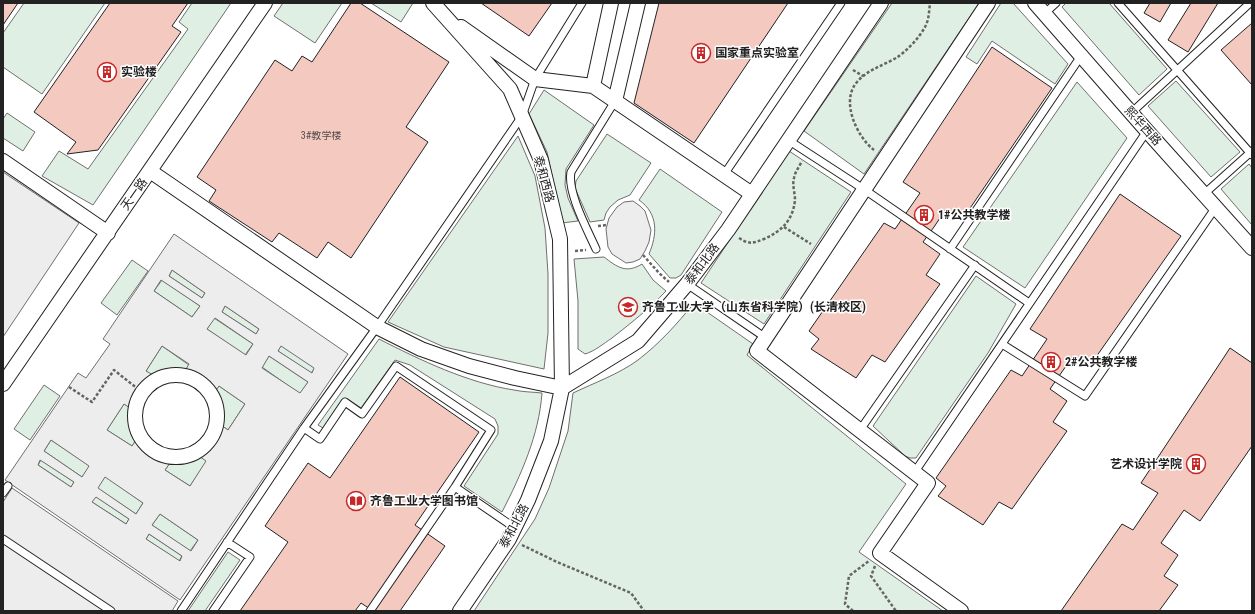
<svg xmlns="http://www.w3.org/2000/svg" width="1255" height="614" viewBox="0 0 1255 614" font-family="'Roboto Condensed','Noto Sans SC',sans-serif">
<rect width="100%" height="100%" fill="#fff"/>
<path fill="#e0efe3" stroke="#6f6f6f" d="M 24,3 L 105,3 L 42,94 L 3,67 L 3,33 Z
M 192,3 L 231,3 L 93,205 L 42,176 L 59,151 L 88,169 L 188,29 L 179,22 Z
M 283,3 L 342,3 L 315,43 L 274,16 Z
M 371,3 L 413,3 L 401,22 Z
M 892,3 L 979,3 L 864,174 L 804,131 Z
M 1001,3 L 1013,3 L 1068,64 L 1055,84 L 992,41 L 977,64 L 966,57 Z
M 1066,3 L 1109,3 L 1167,69 L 1139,95 L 1062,7 Z
M 1176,81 L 1240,152 L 1211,177 L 1148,106 Z
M 1077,82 L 1127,138 L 1025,288 L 963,247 Z
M 544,90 L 594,125 L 566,169 L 565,185 L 568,198 L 578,221 L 562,223 L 547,152 L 529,114 Z
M 7,113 L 35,132 L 23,151 L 3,138 L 3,119 Z
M 607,134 L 651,163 L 630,195 L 618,200 L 610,207 L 606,213 L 604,220 L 590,222 L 575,188 L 576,181 Z
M 518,136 L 535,176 L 545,228 L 548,274 L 548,333 L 544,369 L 444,347 L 388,322 Z
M 789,151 L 851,192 L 764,324 L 701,283 Z
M 1249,164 L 1252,168 L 1252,225 L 1221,189 Z
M 660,169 L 722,212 L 681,275 L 676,278 L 670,278 L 649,254 C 657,235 659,214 639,200 Z
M 604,257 C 617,267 626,274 642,264 L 653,280 L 666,291 C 649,309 631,323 612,338 C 603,344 595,351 585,354 L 578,349 L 578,301 L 574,259 Z
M 132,260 L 148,271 L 117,315 L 101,303 Z
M 172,270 L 205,293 L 202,298 L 169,276 Z
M 976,276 L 1016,304 L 988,353 L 918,455 L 916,458 L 910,458 L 905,456 L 873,426 Z
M 162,280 L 200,306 L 192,317 L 154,291 Z
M 694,303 L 753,344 L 747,355 L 906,484 L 859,552 L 943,611 L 474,611 L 535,519 L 549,488 L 568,431 L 573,393 C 594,383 619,374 638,360 C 660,343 677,324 694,303 Z
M 225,306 L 259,329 L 256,334 L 222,312 Z
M 214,318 L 253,344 L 245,355 L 207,329 Z
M 379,339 C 420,360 468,383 514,390 C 523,392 533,392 542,393 C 539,435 521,475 502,512 L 464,486 L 498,434 L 498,426 L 495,419 L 410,365 L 395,360 L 361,408 L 345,398 L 323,428 L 318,425 Z
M 281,345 L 315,368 L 311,373 L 278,351 Z
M 162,346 L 189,365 L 185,371 C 176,369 162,371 154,377 L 146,371 Z
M 269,356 L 308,382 L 300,394 L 262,367 Z
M 44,385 L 60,396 L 30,440 L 14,429 Z
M 219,386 L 245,404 L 228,430 L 221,425 C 225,411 223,404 214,393 Z
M 124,404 L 131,408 C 127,417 130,432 136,440 L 132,446 L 107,430 Z
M 51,440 L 90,466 L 82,477 L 44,451 Z
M 199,456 L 207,461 L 190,486 L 165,470 L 170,463 C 179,465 191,462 199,456 Z
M 41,460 L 74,482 L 71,487 L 38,465 Z
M 105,476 L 143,503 L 136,514 L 97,488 Z
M 95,496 L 129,519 L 126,524 L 92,502 Z
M 160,514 L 198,540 L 190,551 L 152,525 Z
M 149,534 L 182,556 L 179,561 L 146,539 Z
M 228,552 L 240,560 L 205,611 L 188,611 Z"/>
<path fill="#ededed" stroke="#6f6f6f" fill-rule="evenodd" d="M 3,172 L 79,223 L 3,337 Z
M 633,201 L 640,206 L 645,211 L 651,230 L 649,242 L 645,251 L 640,259 L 633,262 L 626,263 L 612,254 L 608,247 L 606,229 L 609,218 L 617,207 L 624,202 Z
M 174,234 L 348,354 L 180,600 L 5,480 L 78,373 L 86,378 L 110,344 L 103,339 ZM 172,270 L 205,293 L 202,298 L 169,276 ZM 161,280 L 200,306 L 192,317 L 154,291 ZM 225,306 L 259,329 L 256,334 L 222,312 ZM 215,318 L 253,344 L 246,355 L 207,329 ZM 162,346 L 189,364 L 185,371 L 170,369 L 165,370 L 155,376 L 146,371 ZM 281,346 L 314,368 L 312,373 L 278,351 ZM 269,356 L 308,382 L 300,393 L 262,368 ZM 176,375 L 189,377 L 200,383 L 209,392 L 215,403 L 217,416 L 215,429 L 210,440 L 201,449 L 189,455 L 176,458 L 163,456 L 152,450 L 143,441 L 137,429 L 135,417 L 137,404 L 142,393 L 152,383 L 163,377 ZM 219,386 L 245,404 L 228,430 L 221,425 L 222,419 L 222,403 L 214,393 ZM 124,404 L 130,408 L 129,413 L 131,428 L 132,436 L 136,440 L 132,446 L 107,430 ZM 51,440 L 89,466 L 82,477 L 44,451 ZM 199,456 L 206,461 L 190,486 L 165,470 L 170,463 L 182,464 L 188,463 ZM 40,460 L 74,482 L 71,487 L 38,465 ZM 105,477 L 143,503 L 136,514 L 98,488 ZM 96,497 L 129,519 L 126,524 L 92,502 ZM 160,514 L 198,540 L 191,551 L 152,525 ZM 149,534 L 182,556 L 180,561 L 146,539 Z
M 12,488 L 178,601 L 172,611 L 3,611 L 3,502 Z"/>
<path fill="#f3c9c0" stroke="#222" d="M 3,3 L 18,3 L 3,25 Z
M 110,3 L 188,3 L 172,26 L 181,32 L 98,150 L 67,154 L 76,142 L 34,112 Z
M 351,3 L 360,3 L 449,62 L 406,127 L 428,142 L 351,258 L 328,242 L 317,258 L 279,233 L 272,242 L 209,201 L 216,190 L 197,177 L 275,60 L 292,71 L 302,56 L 312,62 Z
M 481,3 L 552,3 L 529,36 Z
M 659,3 L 788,3 L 694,143 L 634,103 Z
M 1150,3 L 1171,3 L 1160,22 L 1144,13 Z
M 1191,3 L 1218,3 L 1188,52 L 1168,40 Z
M 1252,23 L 1252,85 L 1221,50 Z
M 992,47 L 1052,88 L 962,220 L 946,209 L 934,227 L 923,242 L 940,254 L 926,275 L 940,284 L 885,362 L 872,355 L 856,378 L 811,349 L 819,339 L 809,331 L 884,223 L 895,229 L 920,193 L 903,182 Z
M 1120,194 L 1181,236 L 1089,367 L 1073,356 L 1050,389 L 1067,401 L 1053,422 L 1067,431 L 1012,509 L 999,502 L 983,525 L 938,496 L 946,486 L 936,478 L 1011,370 L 1022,376 L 1047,339 L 1030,329 Z
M 1230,348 L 1252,363 L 1252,446 L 1200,521 L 1184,510 L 1161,543 L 1178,555 L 1164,576 L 1178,585 L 1159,611 L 1061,611 L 1122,524 L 1133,530 L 1158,493 L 1141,483 Z
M 400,377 L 479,432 L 415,525 L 445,546 L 400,611 L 373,611 L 361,603 L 355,611 L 240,611 L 288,542 L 265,526 L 308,463 L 330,478 Z"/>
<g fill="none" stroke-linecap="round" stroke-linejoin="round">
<g stroke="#222" stroke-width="9">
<path id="lane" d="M 1118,3 L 1252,155
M 1044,14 L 1056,3
M 1131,113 L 1250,3
M 788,140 L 865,190 L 1029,303
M 723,176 L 841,3
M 1204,194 L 1252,151
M 596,249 C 587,229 567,192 571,172 L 615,101
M 950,249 L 1081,56
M 687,284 L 766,338
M 1002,344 L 1085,396 L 1216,207
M 304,428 L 320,439 L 345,402 L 362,414 L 396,366 L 491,430 L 455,487 L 370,611
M 860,430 L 975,265
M 914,473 L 1147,131
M 455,487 L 515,528
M 3,493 L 8,486
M 3,539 L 111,611
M 181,611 L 304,428 L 377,327 L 522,116 L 535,79 L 582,3
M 213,611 L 250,557 L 227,542"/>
</g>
<g stroke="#222" stroke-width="16">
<path id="street" d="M 433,3 L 510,89 L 541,160 L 560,239 L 562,388 L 551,441 L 528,500 L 509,539 L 460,611
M 1035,3 L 1147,131 L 1252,248
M 461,27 L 535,79 L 593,86 L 752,194
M 593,86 L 611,3
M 615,101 L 638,3
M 3,161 L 108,233
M 150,171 L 377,327 L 421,349 L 469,366 L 515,378 L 562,388
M135 416a41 41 0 1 1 82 0a41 41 0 1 1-82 0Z
M 3,384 L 265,3
M 562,388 L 638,341 L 687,284 L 728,230 L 881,3
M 961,611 L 880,553 L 928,483 L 757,351 L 988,3"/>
</g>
<path stroke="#646464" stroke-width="2.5" stroke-dasharray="3 2" stroke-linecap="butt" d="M 853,70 L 863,76
M 874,150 C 857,137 840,101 857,82 C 867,70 882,66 896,58 C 907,51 919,38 925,27 C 929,20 929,11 930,3
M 598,226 L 607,225
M 784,227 L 811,244
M 739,238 C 750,245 753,243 764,239 C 782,231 793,220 795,200 C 795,193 792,185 794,178 C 795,172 799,167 802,161
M 575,251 L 586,250
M 643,255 L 659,273 L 669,282
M 69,387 L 92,402 L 114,370 L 143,393
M 522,545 L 557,562 L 631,593 L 644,611
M 875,566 L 871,576 L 896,611
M 853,611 L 845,604 L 849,576 L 869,561"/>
<use href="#lane" stroke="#fff" stroke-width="7"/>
<use href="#street" stroke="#fff" stroke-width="14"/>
</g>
<defs>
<g id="building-ring" transform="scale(1)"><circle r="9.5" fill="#fff" stroke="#c62828" stroke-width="1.5"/><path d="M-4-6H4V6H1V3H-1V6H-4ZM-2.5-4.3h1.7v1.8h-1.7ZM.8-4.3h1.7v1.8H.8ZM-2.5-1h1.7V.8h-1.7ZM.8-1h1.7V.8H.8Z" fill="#c62828"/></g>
<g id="university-ring" transform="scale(1)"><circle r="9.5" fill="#fff" stroke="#c62828" stroke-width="1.5"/><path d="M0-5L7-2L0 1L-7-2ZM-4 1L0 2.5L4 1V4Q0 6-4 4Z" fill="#c62828"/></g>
<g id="library-ring" transform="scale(1)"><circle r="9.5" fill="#fff" stroke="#c62828" stroke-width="1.5"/><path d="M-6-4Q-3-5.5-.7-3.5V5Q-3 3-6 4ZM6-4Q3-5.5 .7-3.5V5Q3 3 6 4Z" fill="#c62828"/></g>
</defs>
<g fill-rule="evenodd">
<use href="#building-ring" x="701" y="53"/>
<use href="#building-ring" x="107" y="72"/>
<use href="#building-ring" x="924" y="215"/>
<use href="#university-ring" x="628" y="307"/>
<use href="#building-ring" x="1051" y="362"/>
<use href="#building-ring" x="1196" y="464"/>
<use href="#library-ring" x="356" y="501"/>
</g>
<g text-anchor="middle" stroke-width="3" stroke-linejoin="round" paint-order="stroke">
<g font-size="10" fill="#564c4a">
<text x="321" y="139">3#教学楼</text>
</g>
<g font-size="12" font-weight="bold" fill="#222" stroke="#fff" text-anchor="start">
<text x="715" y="57">国家重点实验室</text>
<text x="121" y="76">实验楼</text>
<text x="938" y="219">1#公共教学楼</text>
<text x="642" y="311">齐鲁工业大学（山东省科学院）(长清校区)</text>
<text x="1065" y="366">2#公共教学楼</text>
<text x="1182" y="468" text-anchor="end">艺术设计学院</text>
<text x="370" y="505">齐鲁工业大学图书馆</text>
</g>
<g font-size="12" fill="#222" stroke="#fff">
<text transform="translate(1143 126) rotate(48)" y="4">熙华西路</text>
<text transform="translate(544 179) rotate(75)" y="4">泰和西路</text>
<text transform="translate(134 194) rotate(-55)" y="4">天一路</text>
<text transform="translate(702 264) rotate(-53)" y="4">泰和北路</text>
<text transform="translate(514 526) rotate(-62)" y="4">泰和北路</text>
</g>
</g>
<rect width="1255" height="614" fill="none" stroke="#222222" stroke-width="8"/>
</svg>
